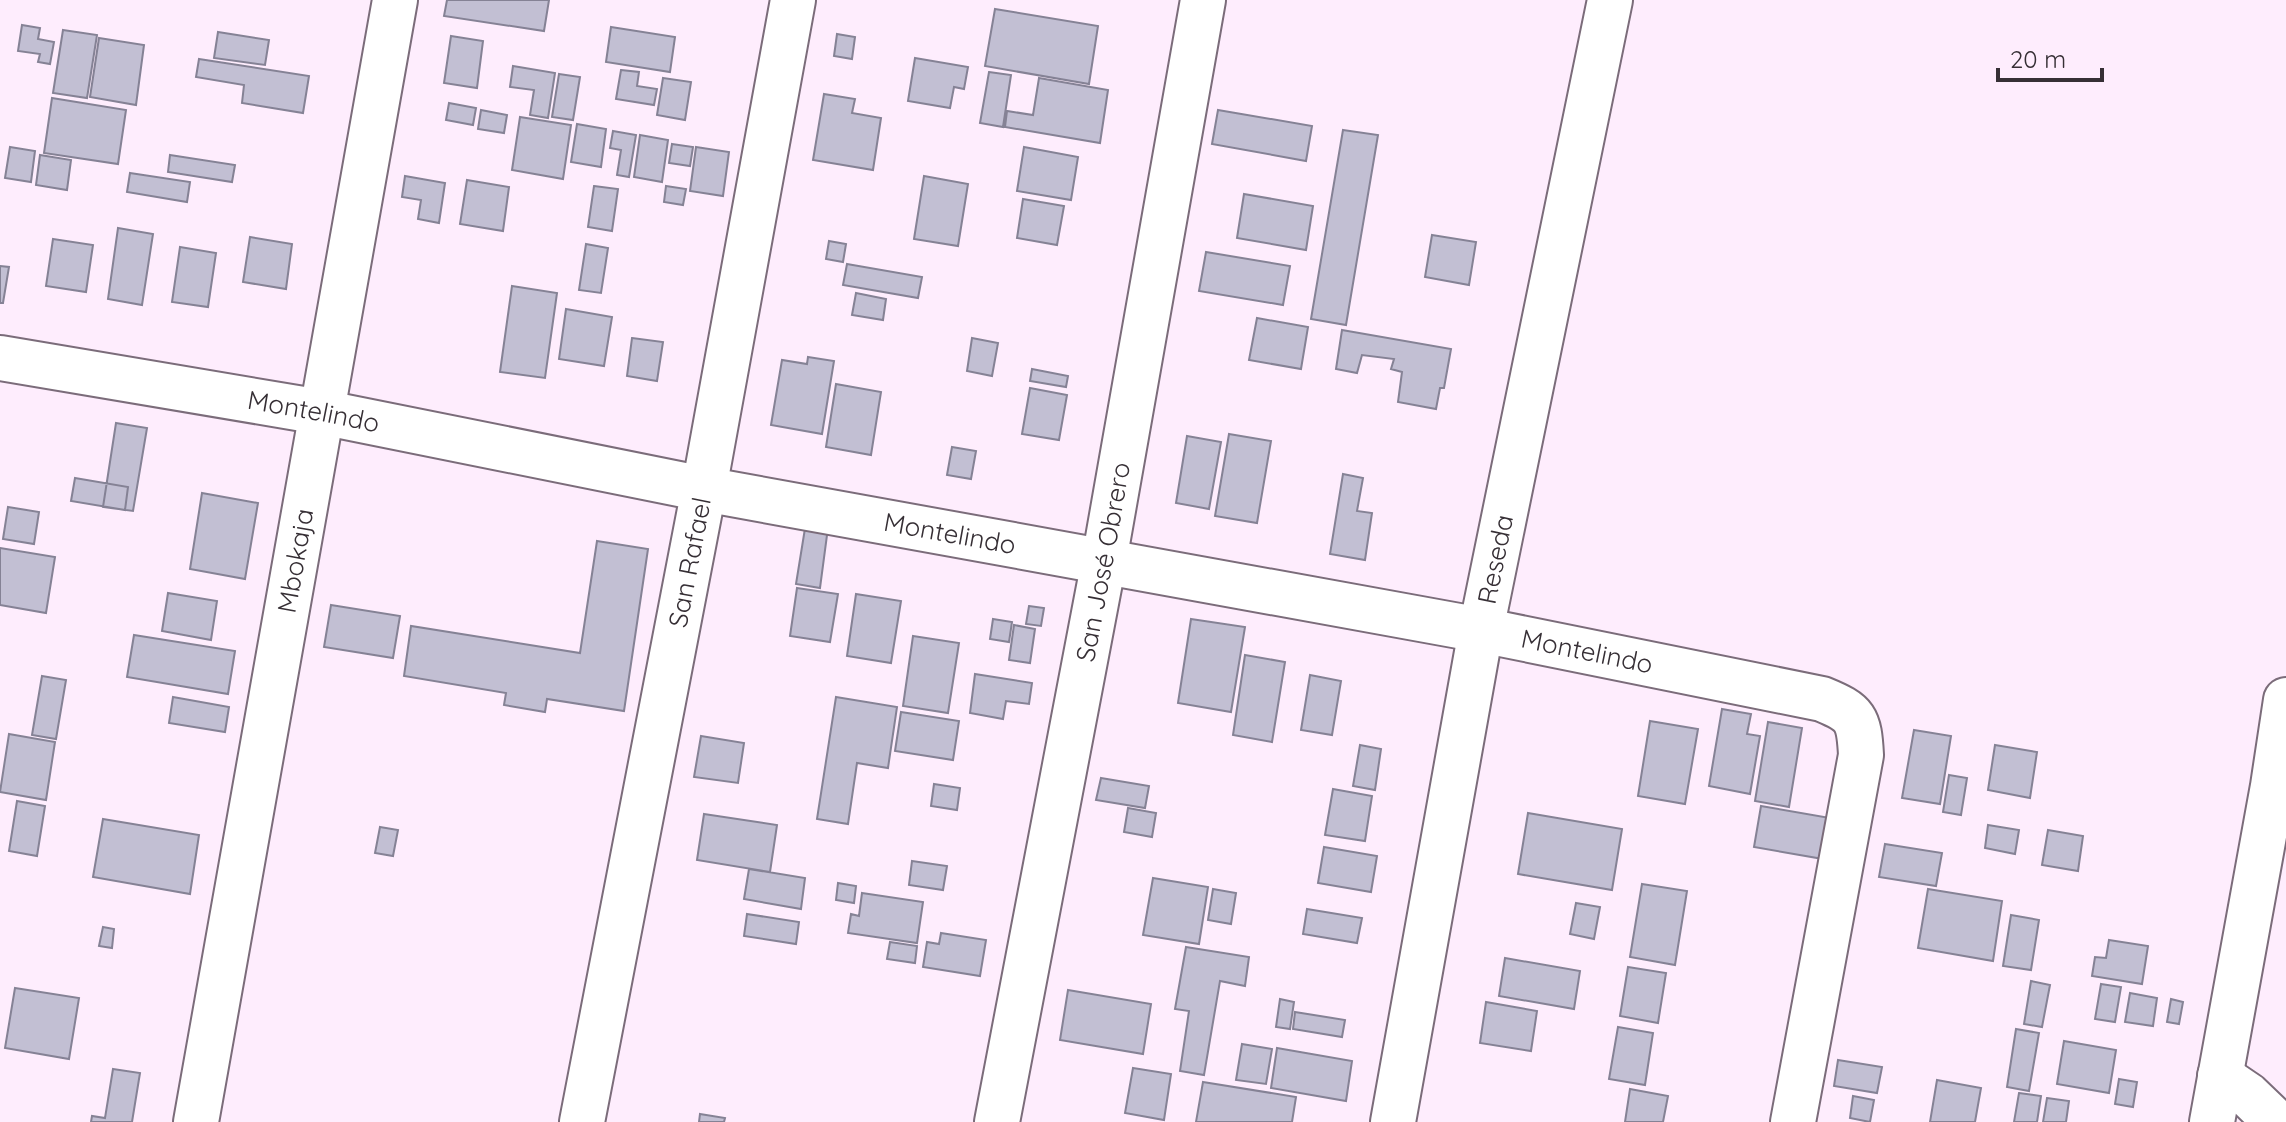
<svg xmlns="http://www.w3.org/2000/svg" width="2286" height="1122" viewBox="0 0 2286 1122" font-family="Quicksand,sans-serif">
<rect width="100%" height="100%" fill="#feedfd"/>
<path fill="#c2bfd3" stroke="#858295" stroke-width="2" d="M 447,0 L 549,0 L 544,31 L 444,16 Z
M 995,9 L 1098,26 L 1089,84 L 985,66 Z
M 22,25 L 40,28 L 38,39 L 54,42 L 50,64 L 38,62 L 40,54 L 18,51 Z
M 611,27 L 675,37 L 670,72 L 606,62 Z
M 63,30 L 97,35 L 87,98 L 53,93 Z
M 218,32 L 269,40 L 265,65 L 214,58 Z
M 837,34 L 855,37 L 852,59 L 834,56 Z
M 451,36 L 483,41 L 477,88 L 444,83 Z
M 99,38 L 144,45 L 136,105 L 90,97 Z
M 915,58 L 968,67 L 964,89 L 954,87 L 950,108 L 908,101 Z
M 199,59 L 309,76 L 303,113 L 242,103 L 244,85 L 196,77 Z
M 513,66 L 555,73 L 548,118 L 530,115 L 534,90 L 510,87 Z
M 621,70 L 639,72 L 637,86 L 657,89 L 654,105 L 616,99 Z
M 989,72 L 1011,75 L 1003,127 L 980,123 Z
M 559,74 L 580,77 L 573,120 L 552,117 Z
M 663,78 L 691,82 L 685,120 L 657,115 Z
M 1039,78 L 1108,90 L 1100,143 L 1005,127 L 1007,111 L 1033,115 Z
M 824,94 L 855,99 L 852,113 L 881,118 L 873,170 L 813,160 Z
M 52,98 L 126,110 L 118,164 L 44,153 Z
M 449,103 L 476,108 L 473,125 L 446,120 Z
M 481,110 L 507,115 L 504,133 L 478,129 Z
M 1218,110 L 1312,126 L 1306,161 L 1212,144 Z
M 520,117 L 571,125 L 563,179 L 512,170 Z
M 577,124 L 606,129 L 601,167 L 571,162 Z
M 1343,130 L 1378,135 L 1346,325 L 1311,319 Z
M 613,131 L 636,135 L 629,177 L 617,175 L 621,150 L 610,148 Z
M 640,135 L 668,140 L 662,182 L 634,177 Z
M 672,144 L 693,147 L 690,166 L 669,163 Z
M 10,147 L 35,151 L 31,182 L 5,178 Z
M 696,147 L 729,152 L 723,196 L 690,191 Z
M 1024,147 L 1078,157 L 1071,200 L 1017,191 Z
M 40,155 L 71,160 L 67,190 L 36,185 Z
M 170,155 L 235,165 L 232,182 L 168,172 Z
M 130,173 L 190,182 L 187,202 L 127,192 Z
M 405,176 L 445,183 L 439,223 L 418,219 L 421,200 L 402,197 Z
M 924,176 L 968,184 L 958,246 L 914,239 Z
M 467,180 L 509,187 L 503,231 L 460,224 Z
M 594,186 L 618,189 L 612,231 L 588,227 Z
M 666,186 L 686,189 L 683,205 L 664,202 Z
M 1244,194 L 1313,206 L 1306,250 L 1237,238 Z
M 1023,199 L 1064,206 L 1057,245 L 1017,238 Z
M 118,228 L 153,234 L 142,305 L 108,299 Z
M 1432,235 L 1476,242 L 1469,285 L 1425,277 Z
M 250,237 L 292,244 L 286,289 L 243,282 Z
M 53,239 L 93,245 L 86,292 L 46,286 Z
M 829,241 L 846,244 L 843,262 L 826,259 Z
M 586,244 L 608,248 L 601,293 L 579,290 Z
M 180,247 L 216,253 L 208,307 L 172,302 Z
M 1206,252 L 1290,266 L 1283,305 L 1199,291 Z
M 847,264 L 922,277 L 918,298 L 843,285 Z
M 0,266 L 9,267 L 3,303 L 0,303 Z
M 512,286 L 557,293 L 545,378 L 500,372 Z
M 856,293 L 886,299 L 883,320 L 852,315 Z
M 566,309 L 612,317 L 604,366 L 559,359 Z
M 1257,318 L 1308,327 L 1301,369 L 1249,360 Z
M 1342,330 L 1451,349 L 1444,388 L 1440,388 L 1436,409 L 1398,402 L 1402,372 L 1391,369 L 1394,359 L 1362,355 L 1357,373 L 1336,369 Z
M 632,338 L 663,342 L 657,381 L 627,376 Z
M 972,338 L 998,343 L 992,376 L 967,371 Z
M 808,357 L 834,361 L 822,434 L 771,425 L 782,360 L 807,364 Z
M 1032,369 L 1068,376 L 1066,387 L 1030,381 Z
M 836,384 L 881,392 L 871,455 L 826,447 Z
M 1030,388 L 1067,395 L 1059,440 L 1022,434 Z
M 116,423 L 147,428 L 133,511 L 103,507 Z
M 1229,434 L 1271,441 L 1257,523 L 1215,516 Z
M 1187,436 L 1221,442 L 1209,509 L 1176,503 Z
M 952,447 L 976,451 L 971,479 L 947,475 Z
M 1343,474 L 1363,478 L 1357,511 L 1372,513 L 1365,560 L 1330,554 Z
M 75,478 L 128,487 L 125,510 L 71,501 Z
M 202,493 L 258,503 L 245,579 L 190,569 Z
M 8,507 L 39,512 L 34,544 L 3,539 Z
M 807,516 L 829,520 L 820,588 L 796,584 Z
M 597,541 L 648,549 L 624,711 L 547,699 L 545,712 L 504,705 L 506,693 L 404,676 L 411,626 L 580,653 Z
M 0,548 L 55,557 L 46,613 L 0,605 Z
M 797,588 L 838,594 L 830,642 L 790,636 Z
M 168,593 L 217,601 L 211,640 L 162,631 Z
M 856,594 L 901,601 L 891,663 L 847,656 Z
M 331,605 L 400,616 L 393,658 L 324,647 Z
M 1029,606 L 1044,608 L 1041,626 L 1026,624 Z
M 993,619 L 1012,622 L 1009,642 L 990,639 Z
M 1191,619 L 1245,627 L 1231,712 L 1178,703 Z
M 1014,625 L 1035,629 L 1030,663 L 1009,660 Z
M 134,635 L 235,651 L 228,694 L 127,677 Z
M 913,636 L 959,643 L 948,713 L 903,706 Z
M 1245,655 L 1285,662 L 1272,742 L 1233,735 Z
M 975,674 L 1032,683 L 1029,704 L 1006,701 L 1003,719 L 970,713 Z
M 1310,675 L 1341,681 L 1332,735 L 1301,730 Z
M 42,676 L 66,680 L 56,739 L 32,735 Z
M 173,697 L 229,707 L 225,732 L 169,723 Z
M 836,697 L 897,707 L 888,768 L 857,763 L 848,824 L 817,819 Z
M 1722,709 L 1751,714 L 1747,734 L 1760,736 L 1750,794 L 1709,786 Z
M 901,712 L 959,721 L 953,760 L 895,751 Z
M 1650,721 L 1698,729 L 1685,804 L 1638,796 Z
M 1768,722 L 1802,728 L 1789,807 L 1755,801 Z
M 1914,730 L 1951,736 L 1940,804 L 1902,798 Z
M 9,734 L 55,742 L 46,800 L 0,792 Z
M 701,736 L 744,743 L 738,783 L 694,777 Z
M 1360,745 L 1381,749 L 1375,790 L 1353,786 Z
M 1995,745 L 2037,752 L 2030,798 L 1988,790 Z
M 1949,775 L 1967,778 L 1961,815 L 1943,812 Z
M 1101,778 L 1149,786 L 1145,808 L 1096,800 Z
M 934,784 L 960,788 L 957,810 L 931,806 Z
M 1333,789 L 1372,796 L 1365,841 L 1325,835 Z
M 17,801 L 45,806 L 37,856 L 9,851 Z
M 1761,806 L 1830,818 L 1823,859 L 1754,847 Z
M 1128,808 L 1156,813 L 1152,837 L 1124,832 Z
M 1528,813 L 1622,829 L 1612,890 L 1518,874 Z
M 704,814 L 777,825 L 770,872 L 697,860 Z
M 103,819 L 199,835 L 190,894 L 93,877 Z
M 1988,825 L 2019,830 L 2015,854 L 1985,848 Z
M 380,827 L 398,830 L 393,856 L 375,853 Z
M 2048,830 L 2083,836 L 2078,871 L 2042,865 Z
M 1885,844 L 1942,853 L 1936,886 L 1879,877 Z
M 1324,847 L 1377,856 L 1371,892 L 1318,883 Z
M 912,861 L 947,866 L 943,890 L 909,885 Z
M 749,869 L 805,878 L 801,909 L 744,899 Z
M 1153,878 L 1208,887 L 1199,944 L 1143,935 Z
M 838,883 L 856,886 L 854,903 L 836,900 Z
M 1642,884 L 1687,891 L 1675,965 L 1630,957 Z
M 1213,889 L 1236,893 L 1231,924 L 1208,920 Z
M 1928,889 L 2002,901 L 1993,961 L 1918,948 Z
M 862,893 L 923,902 L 917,943 L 848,933 L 851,914 L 859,916 Z
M 1576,903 L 1600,907 L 1594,939 L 1570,934 Z
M 1307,909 L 1362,918 L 1357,943 L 1303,934 Z
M 747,914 L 799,922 L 796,944 L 744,936 Z
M 2011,915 L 2039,920 L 2031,970 L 2003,966 Z
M 103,927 L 114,929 L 112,948 L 99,946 Z
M 941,933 L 986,940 L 980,976 L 923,967 L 927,942 L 939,944 Z
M 2109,940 L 2148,946 L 2142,984 L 2092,976 L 2095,957 L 2106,958 Z
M 890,942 L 917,946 L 915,963 L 887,959 Z
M 1186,947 L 1249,957 L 1245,986 L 1220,981 L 1204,1075 L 1180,1071 L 1189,1011 L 1175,1009 Z
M 1505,958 L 1580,971 L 1574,1009 L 1499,996 Z
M 1628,967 L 1666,973 L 1658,1023 L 1620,1016 Z
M 2031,981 L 2050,985 L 2042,1027 L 2024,1024 Z
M 2101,984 L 2121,987 L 2115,1022 L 2095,1019 Z
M 15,988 L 79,998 L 69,1059 L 5,1048 Z
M 1068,990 L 1151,1004 L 1143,1054 L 1060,1040 Z
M 2130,993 L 2157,998 L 2153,1026 L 2125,1022 Z
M 1280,999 L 1294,1002 L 1290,1029 L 1276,1027 Z
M 2171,999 L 2183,1002 L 2179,1024 L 2167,1022 Z
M 1486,1002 L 1537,1011 L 1531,1051 L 1480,1043 Z
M 1295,1012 L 1345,1020 L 1342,1037 L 1293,1029 Z
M 1618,1027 L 1653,1033 L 1645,1085 L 1609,1079 Z
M 2016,1029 L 2039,1033 L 2029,1091 L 2007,1087 Z
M 2064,1041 L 2116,1050 L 2109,1093 L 2057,1084 Z
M 1242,1044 L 1272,1049 L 1266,1084 L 1236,1080 Z
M 1277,1048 L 1352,1061 L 1346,1101 L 1271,1088 Z
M 1838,1060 L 1882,1067 L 1877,1093 L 1834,1086 Z
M 1133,1068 L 1171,1074 L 1164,1120 L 1125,1113 Z
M 113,1069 L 140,1073 L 132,1122 L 91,1122 L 92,1116 L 105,1118 Z
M 2119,1079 L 2137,1082 L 2133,1107 L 2115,1104 Z
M 1937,1080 L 1981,1088 L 1975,1122 L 1930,1122 Z
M 1203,1082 L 1296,1097 L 1292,1122 L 1196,1122 Z
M 1630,1089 L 1668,1096 L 1663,1122 L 1625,1122 Z
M 2019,1093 L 2041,1096 L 2037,1122 L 2014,1122 Z
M 1853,1096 L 1874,1100 L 1870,1122 L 1850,1118 Z
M 2047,1098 L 2069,1101 L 2066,1122 L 2043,1122 Z
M 700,1114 L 725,1118 L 724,1122 L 699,1122 Z"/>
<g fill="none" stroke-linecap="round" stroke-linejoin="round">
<g stroke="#7b6c7a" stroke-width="48">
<g id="minor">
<path id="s1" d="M 0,358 L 321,412 L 704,489 L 1481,630 L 1822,699 C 1856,713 1859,718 1861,755 L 1793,1122"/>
<path d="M 2220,1076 L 2248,1095 L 2276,1122"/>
<path id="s2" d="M 196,1122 L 395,0"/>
<path id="s3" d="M 582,1122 L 704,489 L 793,0"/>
<path id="s4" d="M 997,1122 L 1104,561 L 1203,0"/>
<path id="s5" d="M 1393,1122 L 1481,630 L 1610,0"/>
<path d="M 2212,1122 L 2273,786 L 2286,700"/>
</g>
</g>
<use href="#minor" stroke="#fff" stroke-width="44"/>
</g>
<g text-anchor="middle" stroke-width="7" stroke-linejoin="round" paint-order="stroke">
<g font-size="26" fill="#362f35" stroke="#feedfd">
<text dy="9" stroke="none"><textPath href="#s1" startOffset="318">Montelindo</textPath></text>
<text dy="9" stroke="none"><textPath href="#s1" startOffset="966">Montelindo</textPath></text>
<text dy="9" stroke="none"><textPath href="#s5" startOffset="572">Reseda</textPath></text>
<text dy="9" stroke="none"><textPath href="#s2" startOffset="570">Mbokaja</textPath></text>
<text dy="9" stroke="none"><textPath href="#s3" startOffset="570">San Rafael</textPath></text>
<text dy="9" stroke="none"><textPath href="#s4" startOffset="570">San José Obrero</textPath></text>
<text dy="9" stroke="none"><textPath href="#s1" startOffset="1614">Montelindo</textPath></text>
</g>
</g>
<path d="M1998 68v12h104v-12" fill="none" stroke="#362f35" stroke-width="4"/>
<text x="2010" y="68" font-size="24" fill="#362f35" stroke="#feedfd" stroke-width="6" paint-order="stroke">20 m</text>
</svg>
